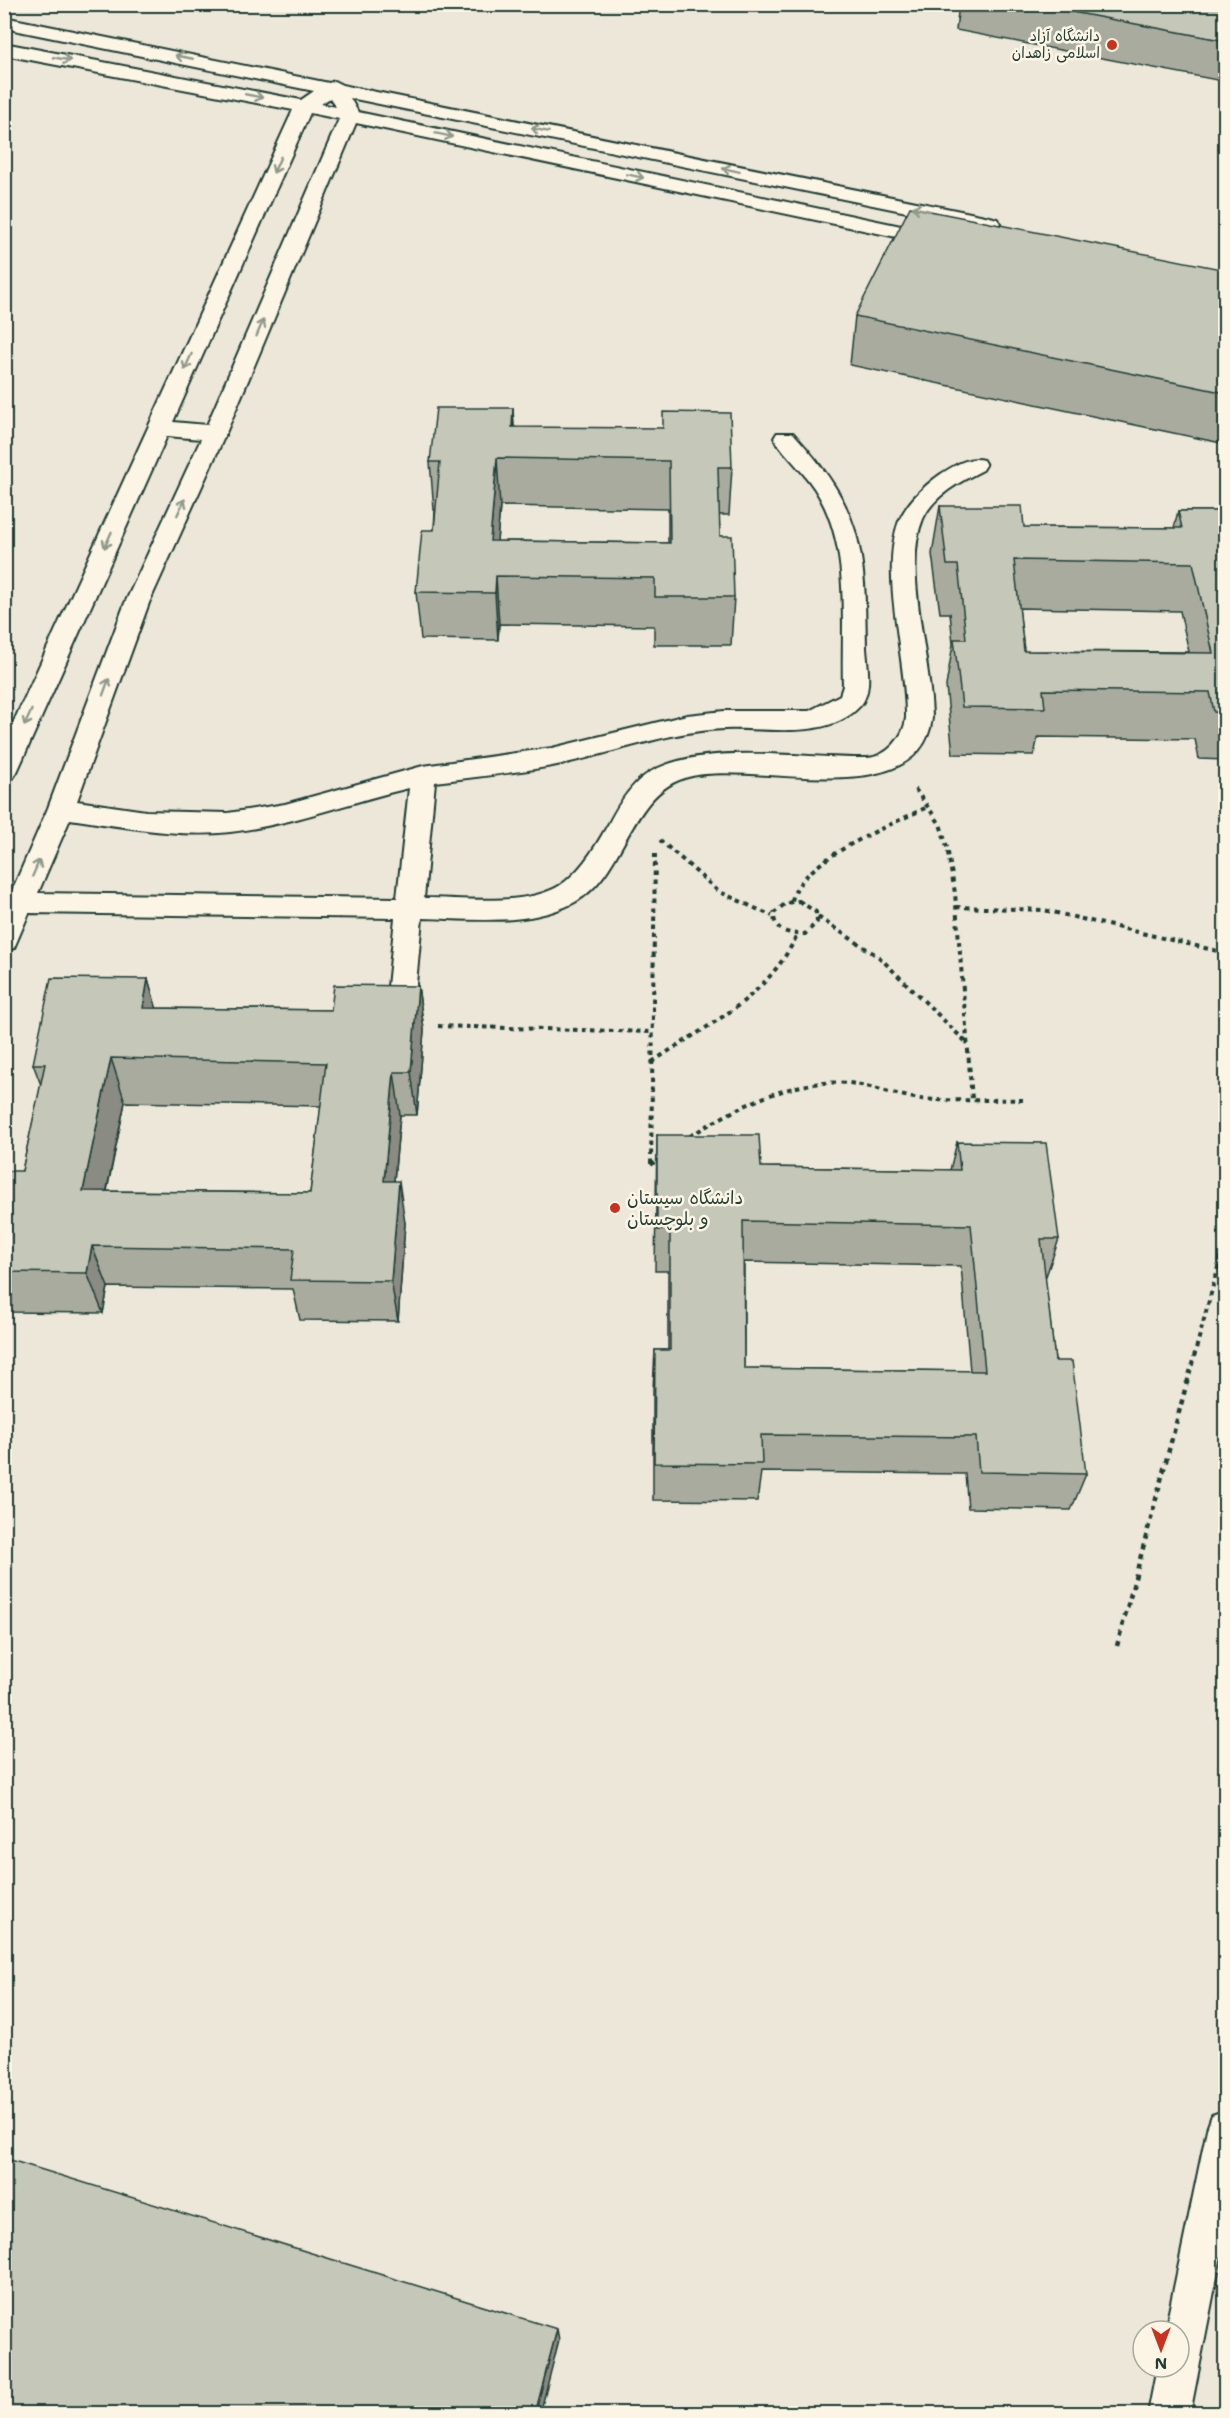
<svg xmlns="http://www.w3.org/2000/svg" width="1230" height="2418" viewBox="0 0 1230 2418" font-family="'Shantell Sans','Playpen Sans Arabic',sans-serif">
<rect width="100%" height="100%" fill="#fcf5e5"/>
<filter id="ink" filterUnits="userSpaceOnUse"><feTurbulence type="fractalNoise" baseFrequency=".0167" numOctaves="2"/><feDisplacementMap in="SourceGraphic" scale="12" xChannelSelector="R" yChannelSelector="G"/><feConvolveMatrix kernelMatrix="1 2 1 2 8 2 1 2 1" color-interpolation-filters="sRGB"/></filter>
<g filter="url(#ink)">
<path fill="#ece7d8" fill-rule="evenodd" d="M 5,5 L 1225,5 L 1225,2413 L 5,2414 ZM 1143,2331 L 1179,2331 L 1179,2367 L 1143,2367 Z"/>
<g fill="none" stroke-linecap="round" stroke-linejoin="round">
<g stroke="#1f3d34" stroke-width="4">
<path id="service" d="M 4,17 L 329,83 L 334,81 L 342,85 L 990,217 L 997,219 L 1000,223 L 997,227 L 990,229 L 350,98 L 358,112 L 939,234 L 946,236 L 949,240 L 946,244 L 939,246 L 356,123 L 226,433 L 149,603 L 77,801 L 146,811 L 228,813 L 285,804 L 423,766 L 552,748 L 687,715 L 724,711 L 809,711 L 840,695 L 843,686 C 841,624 851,552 819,496 C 807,474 787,458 774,438 L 777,433 L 793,433 C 863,510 865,548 866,648 C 867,665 873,692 860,706 C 828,741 767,727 725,729 C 666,731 610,755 552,766 C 514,773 474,777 435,782 L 424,898 C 464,898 534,908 566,881 C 585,865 597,844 609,823 C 620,802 634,779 656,769 C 713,742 805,759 868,758 C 888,756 904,737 906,718 C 907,661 879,573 899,521 C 907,502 924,486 941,474 C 954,466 968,456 983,460 L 986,465 L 983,470 C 961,481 933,496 923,519 C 902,568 932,663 932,718 C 920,816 752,759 688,777 C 628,793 626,874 575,902 C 530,927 471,919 422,918 L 414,1006 L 410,1014 L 400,1017 L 390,1014 L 386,1006 L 395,918 L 29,913 L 14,948 L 4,951 L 4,893 L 11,893 L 48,808 L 125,603 L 201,439 L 167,436 L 17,772 L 13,778 L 4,781 L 4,743 L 293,110 L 4,55 L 4,43 L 301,100 L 314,91 L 4,28 ZM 330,98 L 336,107 L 321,104 ZM 310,113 L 339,119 L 207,425 L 173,422 ZM 409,788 L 397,898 L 38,893 L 70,819 C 119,826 180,838 230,832 C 291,825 349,802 409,788 Z
M 1226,2110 L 1226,2230 L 1190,2414 L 1148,2414 L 1157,2367 L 1179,2367 L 1179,2331 L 1165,2331 L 1207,2129 L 1212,2115 Z"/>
</g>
<path stroke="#1f3d34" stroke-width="4" stroke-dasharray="4.5 4.5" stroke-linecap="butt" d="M 915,789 L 940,824 L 947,847 L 955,893 L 972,1099
M 660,840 L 718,891 L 772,916
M 792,901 C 799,860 892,825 927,807
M 799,901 L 816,912 L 817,922 L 805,934 C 790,934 773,932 774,913 L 786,903 Z
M 956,907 L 1044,910 L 1226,953
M 818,917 L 879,957 L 967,1043
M 438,1026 L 652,1032
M 652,1062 C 708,1024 766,1000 797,935
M 690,1136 C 738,1107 791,1078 849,1083 C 874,1086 897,1096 921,1099 C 955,1102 989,1099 1023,1100
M 651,1164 L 655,854
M 651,1165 L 660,1158
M 1187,1383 L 1226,1237"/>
<path stroke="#1f3d34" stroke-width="4.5" stroke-dasharray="5 5" stroke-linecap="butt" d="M 1117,1646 L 1187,1382"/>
<use href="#service" fill="#fcf5e5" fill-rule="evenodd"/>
</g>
<path fill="#a9ab9f" stroke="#1f3d34" stroke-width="1.5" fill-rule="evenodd" d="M 959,4 L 1226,4 L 1226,70 L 1222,81 L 956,30 Z
M 1226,270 L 1226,444 L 850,365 L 855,316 Z
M 513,408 L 514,427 L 732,467 L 729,515 L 719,515 L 720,536 L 734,597 L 731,645 L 654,645 L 654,626 L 499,624 L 498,640 L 421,639 L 416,592 L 434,530 L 435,510 L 434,510 L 430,462 ZM 500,506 L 668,509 L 668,543 L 497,541 Z
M 940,506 L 1024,527 L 1174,528 L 1178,511 L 1226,511 L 1226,760 L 1199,759 L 1195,739 L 1038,737 L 1034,755 L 953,754 L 946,686 L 953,644 L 950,613 L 940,613 L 932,554 ZM 1019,608 L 1180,611 L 1189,652 L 1024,651 Z
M 148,979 L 156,1008 L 331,1010 L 418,986 L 424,1030 L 417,1115 L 400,1115 L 394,1181 L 405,1223 L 398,1321 L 300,1320 L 293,1289 L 108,1287 L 103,1313 L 5,1312 L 4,1185 L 22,1171 L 41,1085 L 33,1064 ZM 125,1102 L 321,1106 L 310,1193 L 107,1191 Z
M 657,1135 L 761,1167 L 950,1170 L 957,1142 L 1059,1239 L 1045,1279 L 1055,1361 L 1086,1474 L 1071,1510 L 968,1508 L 965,1474 L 761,1472 L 757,1501 L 653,1500 L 653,1389 L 655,1350 L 668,1350 L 668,1271 L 655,1271 ZM 744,1262 L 961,1266 L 970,1371 L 744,1368 Z"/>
<path fill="#8a8b82" stroke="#1f3d34" stroke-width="1.5" d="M 513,408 L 515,459 L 512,427 Z
M 497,458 L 500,506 L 493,589 L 490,541 Z
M 496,576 L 499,624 L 498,640 L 495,593 Z
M 148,979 L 161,1023 L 143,1008 Z
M 418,986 L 424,1030 L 417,1115 L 411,1072 Z
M 111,1058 L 125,1102 L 98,1232 L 83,1191 Z
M 394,1072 L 400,1115 L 390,1223 L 384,1181 Z
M 399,1181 L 405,1223 L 398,1321 L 391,1281 Z
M 92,1246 L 108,1287 L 103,1313 L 87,1273 Z
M 557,2329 L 559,2340 L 540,2414 L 535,2414 Z"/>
<path fill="#c5c7b9" stroke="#1f3d34" stroke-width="1.5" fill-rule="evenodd" d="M 1030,4 L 1226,4 L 1226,41 Z
M 910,207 L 1226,270 L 1226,393 L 855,316 Z
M 436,408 L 513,408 L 512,427 L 663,428 L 663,412 L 730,413 L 732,467 L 718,467 L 720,536 L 732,536 L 734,597 L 655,597 L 655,578 L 496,576 L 495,593 L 416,592 L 422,530 L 434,530 L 440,462 L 430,462 ZM 497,458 L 669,461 L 670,543 L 490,541 Z
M 940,506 L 1022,506 L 1024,527 L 1182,528 L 1178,511 L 1226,511 L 1226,713 L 1214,712 L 1210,692 L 1043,690 L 1045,708 L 962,707 L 954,639 L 966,639 L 958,565 L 947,565 ZM 1014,560 L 1193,563 L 1213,653 L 1024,651 Z
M 51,978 L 148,979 L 143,1008 L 331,1010 L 334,985 L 418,986 L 411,1072 L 394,1072 L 384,1181 L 399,1181 L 391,1281 L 290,1280 L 294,1249 L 92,1246 L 87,1273 L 4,1272 L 4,1185 L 7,1171 L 22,1171 L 45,1064 L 33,1064 ZM 111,1058 L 326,1063 L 310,1193 L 83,1191 Z
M 657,1135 L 759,1135 L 761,1167 L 960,1170 L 957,1142 L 1046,1143 L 1059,1239 L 1041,1239 L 1055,1361 L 1072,1361 L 1086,1474 L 979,1472 L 976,1437 L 761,1435 L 762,1464 L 654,1463 L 655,1350 L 670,1350 L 670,1230 L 657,1230 ZM 743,1221 L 971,1225 L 985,1371 L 744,1368 Z
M 4,2158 L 557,2329 L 535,2414 L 4,2414 Z"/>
<defs><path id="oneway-shaft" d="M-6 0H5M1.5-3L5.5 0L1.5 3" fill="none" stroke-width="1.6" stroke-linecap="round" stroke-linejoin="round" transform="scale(1.5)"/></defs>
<g stroke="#8e998c">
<use href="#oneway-shaft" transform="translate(184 57) rotate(-169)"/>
<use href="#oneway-shaft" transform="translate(62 59) rotate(11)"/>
<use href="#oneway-shaft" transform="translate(254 96) rotate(11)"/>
<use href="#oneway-shaft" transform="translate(540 130) rotate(-168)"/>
<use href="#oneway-shaft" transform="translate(444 135) rotate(12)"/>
<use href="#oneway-shaft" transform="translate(277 165) rotate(114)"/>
<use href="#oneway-shaft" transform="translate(731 170) rotate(-168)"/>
<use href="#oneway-shaft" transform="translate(635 176) rotate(12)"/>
<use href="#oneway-shaft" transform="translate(921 209) rotate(-168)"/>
<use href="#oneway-shaft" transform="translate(260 328) rotate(-67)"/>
<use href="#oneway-shaft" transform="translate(188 362) rotate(114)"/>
<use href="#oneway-shaft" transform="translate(181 507) rotate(-65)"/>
<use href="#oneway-shaft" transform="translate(108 540) rotate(114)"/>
<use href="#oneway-shaft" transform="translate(106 687) rotate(-70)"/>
<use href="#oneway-shaft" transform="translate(28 718) rotate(114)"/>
<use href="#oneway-shaft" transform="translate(36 868) rotate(-67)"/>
</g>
</g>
<g fill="#c8321e" stroke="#fcf5e5" stroke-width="2">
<circle cx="1112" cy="45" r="6"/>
<circle cx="615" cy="1208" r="6"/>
</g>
<g text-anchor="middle" stroke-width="5" stroke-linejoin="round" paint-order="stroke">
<g font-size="15" fill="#1f3d34" stroke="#fcf5e5" text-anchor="end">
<text x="1100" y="41">دانشگاه آزاد<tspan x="1100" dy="17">اسلامی زاهدان</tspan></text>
</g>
<g font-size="18" fill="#1f3d34" stroke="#fcf5e5" text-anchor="start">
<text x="627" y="1204">دانشگاه سیستان<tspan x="627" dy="21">و بلوچستان</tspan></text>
</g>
</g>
<rect width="1230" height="2418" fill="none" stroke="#fcf5e5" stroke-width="24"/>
<rect x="12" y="12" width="1206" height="2394" fill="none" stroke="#1f3d34" stroke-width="2" filter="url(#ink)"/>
<g transform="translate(1161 2349) rotate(180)"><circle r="28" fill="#fcf5e5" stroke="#a4ab9e" stroke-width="1.5"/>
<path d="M0-4.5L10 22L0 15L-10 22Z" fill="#c8321e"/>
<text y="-9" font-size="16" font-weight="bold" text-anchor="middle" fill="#1f3d34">N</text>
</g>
</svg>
